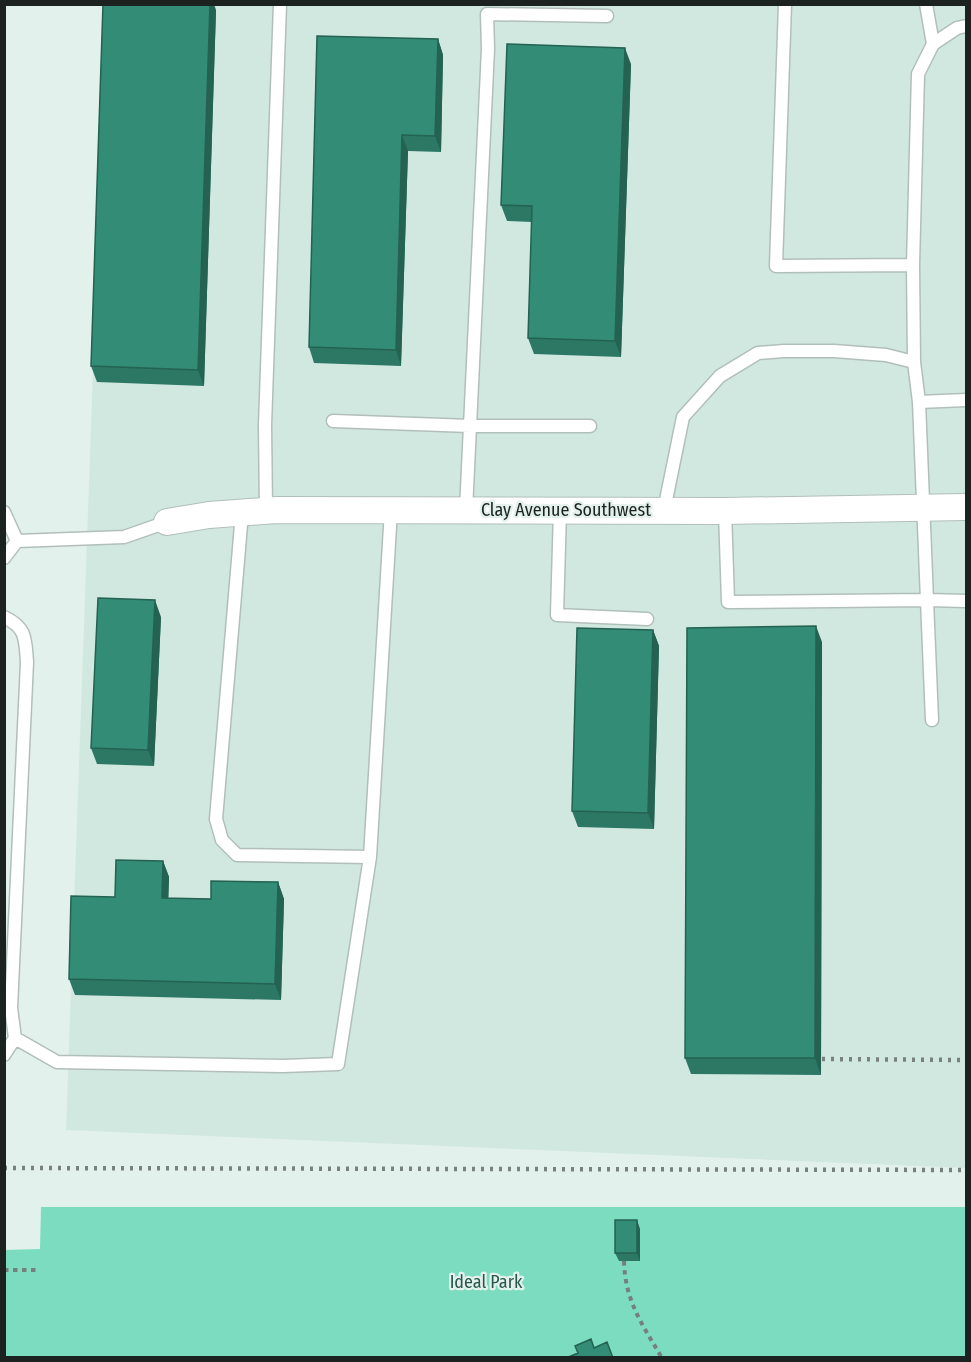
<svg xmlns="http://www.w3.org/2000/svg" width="971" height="1362" viewBox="0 0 971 1362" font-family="'Fira Sans Condensed',sans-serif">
<rect width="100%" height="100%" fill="#e3f1ec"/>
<path fill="#d1e8e0" d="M 106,5 L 966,5 L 966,1168 L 66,1130 Z"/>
<path fill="#7cdcc0" d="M 41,1207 L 966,1207 L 966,1357 L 5,1357 L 4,1250 L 40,1249 Z"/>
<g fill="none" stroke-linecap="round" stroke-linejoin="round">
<g stroke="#b1bfba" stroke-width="15">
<path id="lane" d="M 785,4 L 776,266 L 913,265
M 926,4 L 933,44
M 914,362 L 913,265 L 918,74 L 933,44 L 957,28 L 966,26
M 919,402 L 966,400
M 333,421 L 470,426 L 590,426
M 466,510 L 488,49 L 487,14 L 607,16
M 560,510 L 557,615 L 647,619
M 664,510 L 683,417 L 720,376 L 758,353 L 784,351 L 834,351 L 886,355 L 914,362 L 919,402 L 927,600 L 728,602 L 725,511
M 266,511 L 265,425 L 280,4
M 4,512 L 17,541 L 124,537 L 167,522
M 4,558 L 17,541
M 4,617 C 27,628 25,639 27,662 L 11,1008 L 15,1038 L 57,1062 L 283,1066 L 338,1064 L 370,857 L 237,855 L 222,840 L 216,819 L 242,513
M 932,720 L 927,600 L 966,601
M 370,857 L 391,510
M 4,1055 L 15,1038"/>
</g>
<g stroke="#b1bfba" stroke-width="28">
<path id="street" d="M 167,522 L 209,515 L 277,510 L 725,511 L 966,507"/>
</g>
<path stroke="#767f7c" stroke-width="4" stroke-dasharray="4.5 4.5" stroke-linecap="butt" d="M 624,1261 C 625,1301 642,1324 662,1358
M 4,1270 L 40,1270"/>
<use href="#lane" stroke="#fff" stroke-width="12"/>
<use href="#street" stroke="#fff" stroke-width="26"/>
<path stroke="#78817e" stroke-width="4.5" stroke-dasharray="3 6" stroke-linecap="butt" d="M 822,1059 L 966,1060
M 4,1168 L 966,1170"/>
</g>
<path fill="#2c7865" d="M 216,10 L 204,386 L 97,382 L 91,366 Z
M 438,39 L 443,55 L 441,152 L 408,151 L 401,366 L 314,363 L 309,347 Z
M 631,64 L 621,357 L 534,354 L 528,338 L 532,222 L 507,221 L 501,205 Z
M 161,617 L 154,766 L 97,764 L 91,748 Z
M 653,630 L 659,646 L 654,829 L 578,827 L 572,811 Z
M 822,642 L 821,1075 L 691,1074 L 685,1058 Z
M 163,861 L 169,877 L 168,898 L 211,899 L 278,882 L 284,899 L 281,1000 L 75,995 L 69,979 L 115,897 Z
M 640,1229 L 640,1261 L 619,1261 L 615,1253 Z"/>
<path fill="#246252" d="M 210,4 L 214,4 L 216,10 L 204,386 L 198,370 Z
M 438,39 L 443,55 L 441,152 L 435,136 Z
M 625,48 L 631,64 L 621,357 L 615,341 Z
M 402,135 L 408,151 L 401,366 L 396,350 Z
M 155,600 L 161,617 L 154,766 L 148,750 Z
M 816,626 L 822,642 L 821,1075 L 815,1058 Z
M 653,630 L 659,646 L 654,829 L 648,813 Z
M 163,861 L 169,877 L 168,914 L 162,898 Z
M 278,882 L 284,899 L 281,1000 L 275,984 Z
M 637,1220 L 640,1229 L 640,1261 L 637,1253 Z"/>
<path fill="#338c75" stroke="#246252" stroke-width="1.5" d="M 103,4 L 210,4 L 198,370 L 91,366 Z
M 317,36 L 438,39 L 435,136 L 402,135 L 396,350 L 309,347 Z
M 507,44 L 625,48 L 615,341 L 528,338 L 532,206 L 501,205 Z
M 98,598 L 155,600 L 148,750 L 91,748 Z
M 816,626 L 815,1058 L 685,1058 L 687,628 Z
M 577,628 L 653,630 L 648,813 L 572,811 Z
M 116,860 L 163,861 L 162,898 L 211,899 L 211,881 L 278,882 L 275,984 L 69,979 L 71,896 L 115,897 Z
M 615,1220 L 637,1220 L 637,1253 L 615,1253 Z
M 591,1339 L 594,1348 L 607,1342 L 613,1358 L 566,1358 L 578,1353 L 575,1346 Z"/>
<g text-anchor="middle" stroke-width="4.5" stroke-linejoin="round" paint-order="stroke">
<g font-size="18" fill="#1c2220" stroke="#e3f1ec">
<text x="566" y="516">Clay Avenue Southwest</text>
</g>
<g font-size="18" fill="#28584b" stroke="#e3f1ec">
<text x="486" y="1288">Ideal Park</text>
</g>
</g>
<rect width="971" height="1362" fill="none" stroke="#1c2220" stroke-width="12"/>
</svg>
